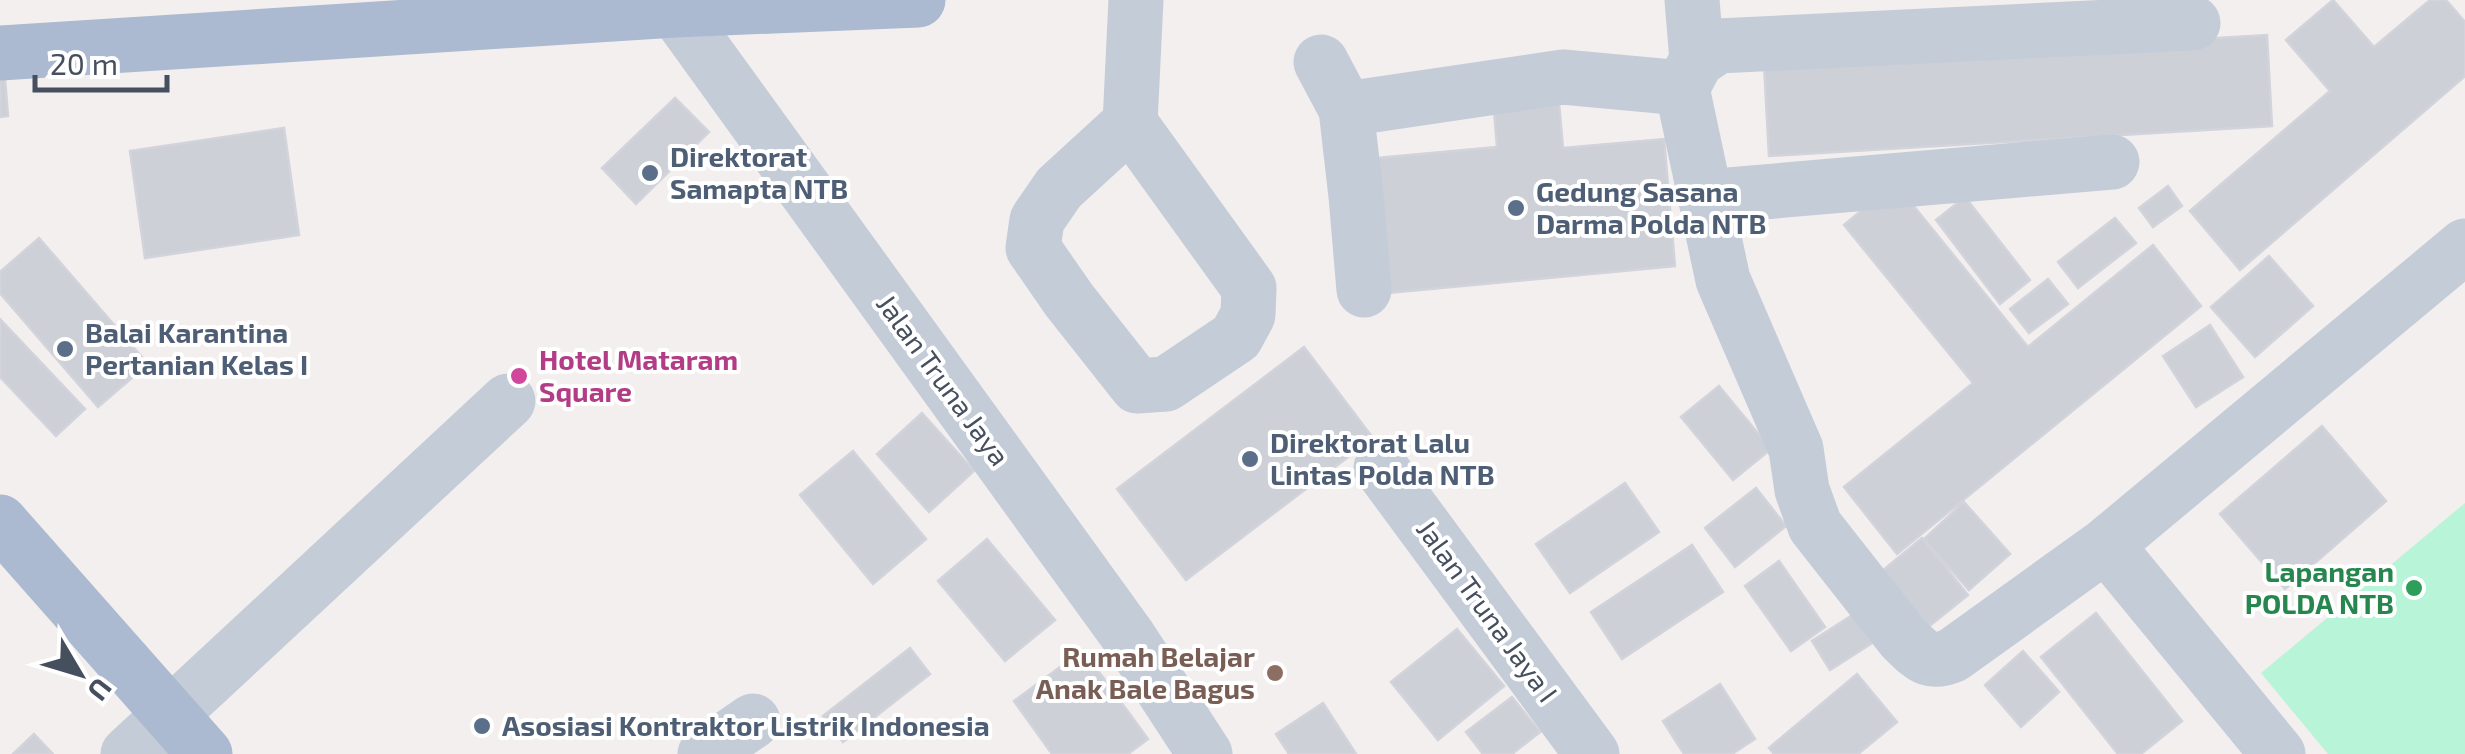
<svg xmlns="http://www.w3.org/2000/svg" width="2465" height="754" viewBox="0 0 2465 754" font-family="'Exo 2',sans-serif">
<rect width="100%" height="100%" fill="#f2efee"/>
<path fill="#b8f4d7" d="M 2465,503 L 2465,754 L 2328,754 L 2261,673 Z"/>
<path fill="#cdd0d7" stroke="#d2d3db" stroke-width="2.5" d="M 2333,0 L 2374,47 L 2430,0 L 2446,0 L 2465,22 L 2465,76 L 2240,270 L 2190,211 L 2330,91 L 2286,40 Z
M 2267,35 L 2272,126 L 1769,156 L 1764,65 Z
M 5,79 L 8,116 L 0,117 L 0,80 Z
M 1558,92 L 1563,148 L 1664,139 L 1675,266 L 1389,293 L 1378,158 L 1497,147 L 1493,98 Z
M 675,98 L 709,132 L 636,204 L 602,168 Z
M 284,128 L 299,235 L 145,258 L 130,151 Z
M 1895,183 L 2028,347 L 2153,245 L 2201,306 L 1897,554 L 1844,487 L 1973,383 L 1844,225 Z
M 2168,186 L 2182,206 L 2153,227 L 2139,208 Z
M 1965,197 L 2030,280 L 2000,304 L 1936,220 Z
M 2115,218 L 2136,243 L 2078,288 L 2058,262 Z
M 39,238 L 148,364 L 98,407 L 0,293 L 0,272 Z
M 2269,256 L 2313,306 L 2255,357 L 2211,307 Z
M 2048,279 L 2068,304 L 2029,333 L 2010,309 Z
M 0,319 L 85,409 L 56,436 L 0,377 Z
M 2210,325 L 2243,377 L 2196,407 L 2163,356 Z
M 1304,347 L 1373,438 L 1186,580 L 1117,489 Z
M 1719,386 L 1771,449 L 1733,480 L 1681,417 Z
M 922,413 L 974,471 L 929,512 L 877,454 Z
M 2322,426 L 2386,501 L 2285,589 L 2220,514 Z
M 853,451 L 926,539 L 873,584 L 800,495 Z
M 1625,483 L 1659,532 L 1570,593 L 1536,544 Z
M 1756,488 L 1786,526 L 1735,567 L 1705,528 Z
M 1964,502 L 2010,554 L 1969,590 L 1924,539 Z
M 1922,538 L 1968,595 L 1927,628 L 1881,572 Z
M 987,539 L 1055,620 L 1005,661 L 938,581 Z
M 1692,545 L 1723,592 L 1622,659 L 1591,612 Z
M 1779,561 L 1825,627 L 1791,651 L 1745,586 Z
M 2096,613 L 2182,721 L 2141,754 L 2118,754 L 2041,657 Z
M 1854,614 L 1872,643 L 1830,670 L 1812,641 Z
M 1457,629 L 1504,686 L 1438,740 L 1391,682 Z
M 910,648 L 930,674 L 843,742 L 823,716 Z
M 1083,650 L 1148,739 L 1128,754 L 1052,754 L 1014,701 Z
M 2023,651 L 2059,692 L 2021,727 L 1985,685 Z
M 1857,674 L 1897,722 L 1858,754 L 1774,754 L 1769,748 Z
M 1720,684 L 1755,739 L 1732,754 L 1684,754 L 1663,721 Z
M 1512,697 L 1540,732 L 1512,754 L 1483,754 L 1466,732 Z
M 1323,703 L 1356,754 L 1289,754 L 1276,734 Z
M 34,734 L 53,754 L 13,754 Z"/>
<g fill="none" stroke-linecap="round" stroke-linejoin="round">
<path stroke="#c4ccd8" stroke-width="55" d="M 1692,0 L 1697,60
M 675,10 L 1128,636 L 1205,754
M 2193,23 L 1718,46 L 1697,60 L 1682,88 L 1723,280 L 1796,449 L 1802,490 L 1815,526 L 1903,638 C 1921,655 1928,666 1953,655 L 2106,545 L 2465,246
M 1321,62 L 1346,109 L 1356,196 L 1364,290
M 1346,109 L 1563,77 L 1682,88
M 1130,123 L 1059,188 L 1037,220 L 1033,248 L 1069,300 L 1137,386 L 1166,384 L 1236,337 L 1248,315 L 1249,288 L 1130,123 L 1136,0
M 1705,197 L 2112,162
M 1381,468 L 1592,754
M 2106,545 L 2278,754
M 128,754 L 508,401
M 705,754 L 753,721"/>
<path stroke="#abb9d1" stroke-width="55" d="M 0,53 L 675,10 L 918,0
M 0,522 L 205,754"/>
</g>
<g fill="#5c6f8a" stroke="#fff" stroke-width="4">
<circle cx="650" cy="173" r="10"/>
<circle cx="1516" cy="208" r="10"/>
<circle cx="65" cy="349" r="10"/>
<circle cx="1250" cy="459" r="10"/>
<circle cx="482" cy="726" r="10"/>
</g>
<circle fill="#d1479c" stroke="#fff" stroke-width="4" cx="519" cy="376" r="10"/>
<circle fill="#2e9e5b" stroke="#fff" stroke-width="4" cx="2414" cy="588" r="10"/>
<circle fill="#8d6e63" stroke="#fff" stroke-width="4" cx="1275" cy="673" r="10"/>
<g text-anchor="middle" stroke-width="8" stroke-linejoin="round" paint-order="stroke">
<g font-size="28" font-weight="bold" fill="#4e5e75" stroke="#fff" text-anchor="start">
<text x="670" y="167">Direktorat<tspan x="670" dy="32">Samapta NTB</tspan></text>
<text x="1536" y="202">Gedung Sasana<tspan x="1536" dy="32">Darma Polda NTB</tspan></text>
<text x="85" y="343">Balai Karantina<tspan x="85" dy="32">Pertanian Kelas I</tspan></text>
<text x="1270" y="453">Direktorat Lalu<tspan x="1270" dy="32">Lintas Polda NTB</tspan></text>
<text x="502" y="736">Asosiasi Kontraktor Listrik Indonesia</text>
</g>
<g font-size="28" font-weight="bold" fill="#b23c85" stroke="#fff" text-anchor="start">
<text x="539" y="370">Hotel Mataram<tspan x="539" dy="32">Square</tspan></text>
</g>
<g font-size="28" fill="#454f5e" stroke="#fff">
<text transform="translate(943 380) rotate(54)" y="10">Jalan Truna Jaya</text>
<text transform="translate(1487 611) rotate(54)" y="10">Jalan Truna Jaya I</text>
</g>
<g font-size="28" font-weight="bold" fill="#27864d" stroke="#fff" text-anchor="end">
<text x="2394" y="582">Lapangan<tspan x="2394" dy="32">POLDA NTB</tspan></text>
</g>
<g font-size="28" font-weight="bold" fill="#785e54" stroke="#fff" text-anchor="end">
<text x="1255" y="667">Rumah Belajar<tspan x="1255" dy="32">Anak Bale Bagus</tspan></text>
</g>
</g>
<g transform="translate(80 674) rotate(128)" stroke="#ffffff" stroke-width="8" paint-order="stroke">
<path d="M0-8L18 38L0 25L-18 38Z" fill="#454f5e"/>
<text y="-15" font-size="28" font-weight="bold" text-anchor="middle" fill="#454f5e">U</text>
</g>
<path d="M35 75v15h132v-15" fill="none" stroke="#454f5e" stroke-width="5"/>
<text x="50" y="75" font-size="30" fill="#454f5e" stroke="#ffffff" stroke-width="8" paint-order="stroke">20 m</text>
</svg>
